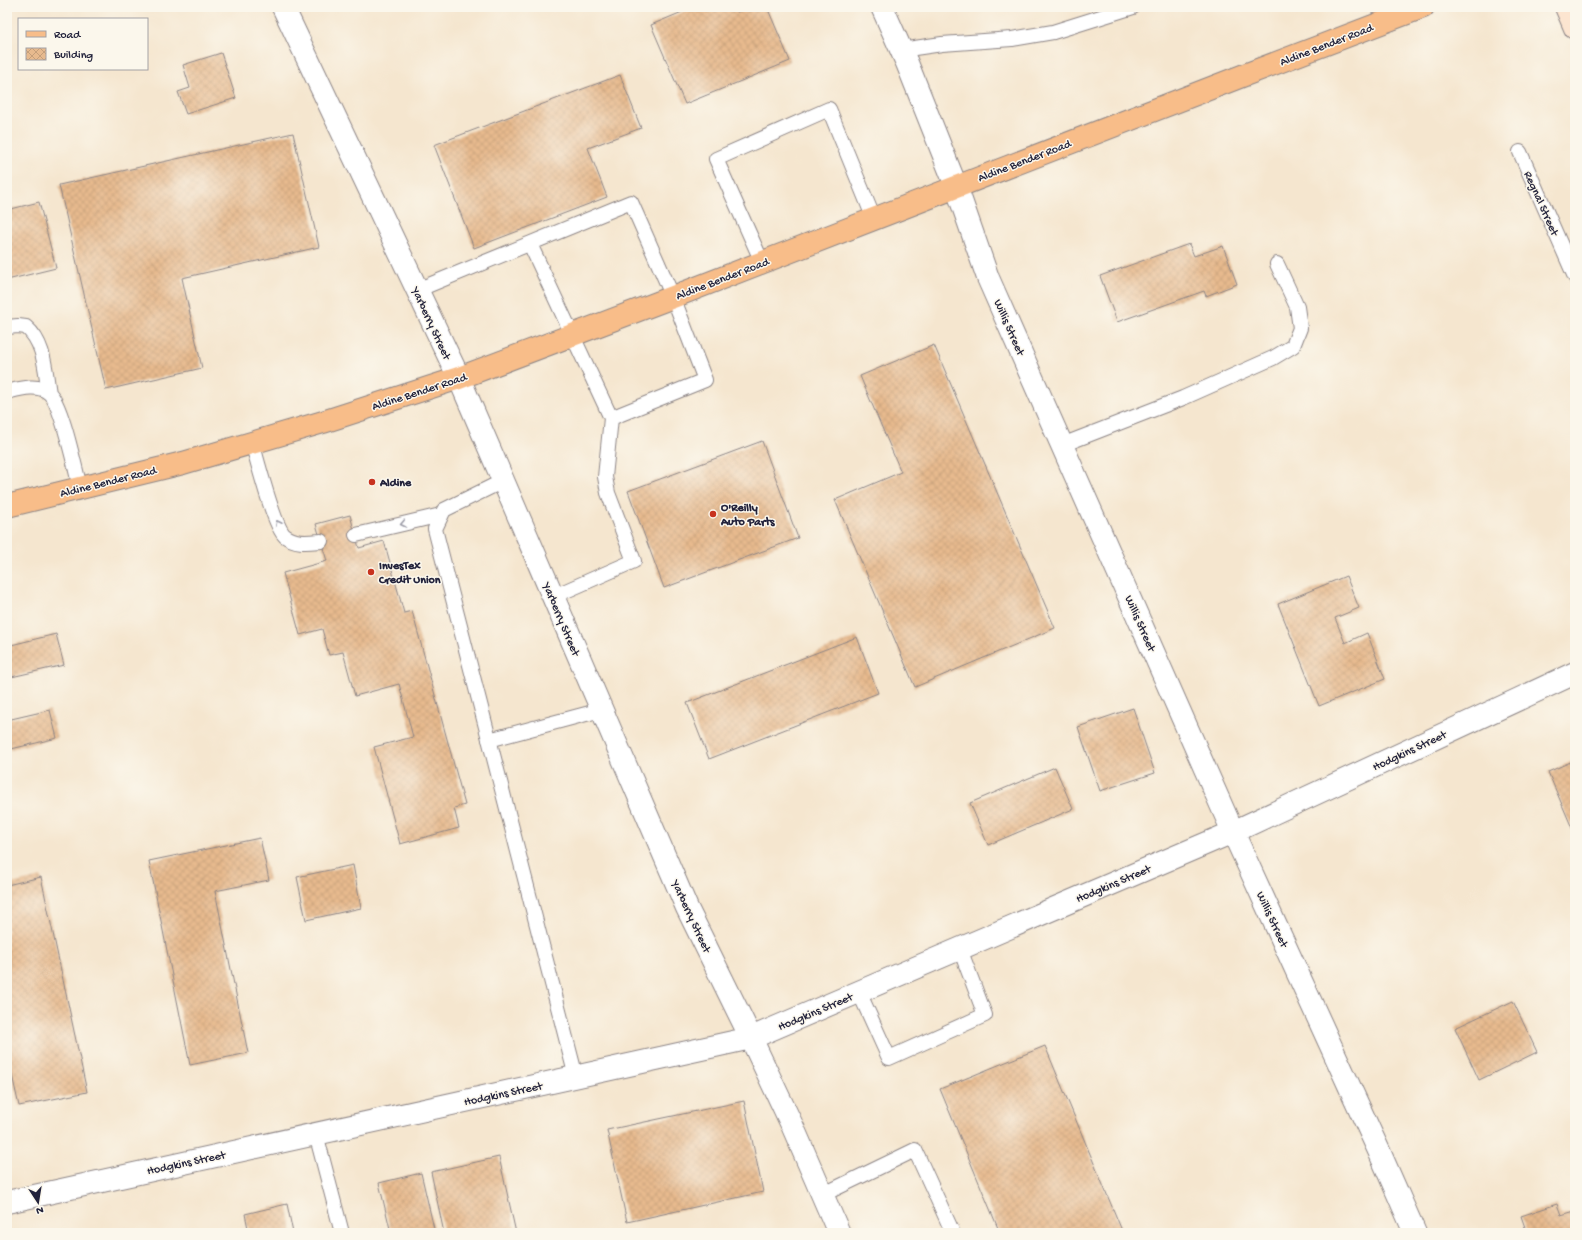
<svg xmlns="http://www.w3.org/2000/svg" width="1582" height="1240" viewBox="0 0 1582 1240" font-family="'Gochi Hand',sans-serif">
<defs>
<pattern id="building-cross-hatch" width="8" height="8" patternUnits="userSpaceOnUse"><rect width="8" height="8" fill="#e7ba8e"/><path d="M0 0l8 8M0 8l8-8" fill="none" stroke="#c6a07b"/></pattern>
</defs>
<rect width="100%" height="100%" fill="#fbf7ec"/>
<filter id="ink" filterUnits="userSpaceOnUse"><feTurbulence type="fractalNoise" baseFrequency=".025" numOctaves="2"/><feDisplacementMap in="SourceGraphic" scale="8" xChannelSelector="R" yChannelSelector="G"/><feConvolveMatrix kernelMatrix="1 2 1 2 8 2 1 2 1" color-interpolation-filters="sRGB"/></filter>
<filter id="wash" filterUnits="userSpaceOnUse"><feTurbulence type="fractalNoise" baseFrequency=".012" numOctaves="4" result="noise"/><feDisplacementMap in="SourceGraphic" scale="16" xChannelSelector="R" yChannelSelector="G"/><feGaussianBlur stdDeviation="0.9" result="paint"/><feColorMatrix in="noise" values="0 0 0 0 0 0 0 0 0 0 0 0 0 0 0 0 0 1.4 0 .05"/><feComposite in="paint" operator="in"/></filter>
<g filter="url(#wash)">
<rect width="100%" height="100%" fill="#f5e6cf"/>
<g id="blocks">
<path fill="url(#building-cross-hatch)" d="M 694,7 L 734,7 L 737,12 L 749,7 L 767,7 L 790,61 L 685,104 L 651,25 Z
M 221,53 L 236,98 L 186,114 L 178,92 L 190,88 L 183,65 Z
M 620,75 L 641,128 L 588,148 L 607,197 L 474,248 L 434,145 Z
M 293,133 L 319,247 L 182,278 L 202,368 L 106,390 L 59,185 Z
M 39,202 L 56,268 L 7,280 L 7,210 Z
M 1189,244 L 1194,256 L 1223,246 L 1237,284 L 1206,296 L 1204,291 L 1117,322 L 1100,276 Z
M 934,345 L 1055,628 L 915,687 L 835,500 L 901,472 L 860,376 Z
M 762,441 L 798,538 L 664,588 L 628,491 Z
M 350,515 L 359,548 L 384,541 L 404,613 L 412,611 L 465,805 L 454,808 L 459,828 L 400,844 L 374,747 L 413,737 L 399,684 L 355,696 L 343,652 L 329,655 L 322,629 L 300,635 L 283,573 L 327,561 L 316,524 Z
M 1346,576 L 1359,608 L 1335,618 L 1345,643 L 1367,633 L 1385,679 L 1319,706 L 1278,604 Z
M 56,634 L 64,665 L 7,678 L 7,646 Z
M 857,637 L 878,693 L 709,759 L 687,703 Z
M 1133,708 L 1155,773 L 1100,791 L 1078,727 Z
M 50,710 L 57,738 L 7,750 L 7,720 Z
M 1575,760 L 1575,835 L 1548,772 Z
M 1055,767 L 1073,809 L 988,845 L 970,803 Z
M 260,838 L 269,880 L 215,891 L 248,1053 L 190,1065 L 149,861 Z
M 353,865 L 361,908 L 306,920 L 297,877 Z
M 41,877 L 87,1092 L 19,1106 L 7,1053 L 7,885 Z
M 1513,1001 L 1537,1052 L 1479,1080 L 1455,1028 Z
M 1045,1046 L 1123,1233 L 1000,1233 L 940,1089 Z
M 744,1101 L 763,1192 L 627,1222 L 607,1130 Z
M 499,1157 L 516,1233 L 444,1233 L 431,1172 Z
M 421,1173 L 435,1233 L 391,1233 L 379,1183 Z
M 287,1204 L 293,1233 L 249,1233 L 245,1214 Z
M 1557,1204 L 1561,1215 L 1575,1211 L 1575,1233 L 1527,1233 L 1521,1216 Z"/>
</g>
</g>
<g filter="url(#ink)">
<use href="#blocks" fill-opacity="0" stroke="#8c8485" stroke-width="1"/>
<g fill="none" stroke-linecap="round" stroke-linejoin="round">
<g stroke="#8c8485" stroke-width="16">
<path id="service" d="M 901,50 L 942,44 L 1012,39 L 1053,32 L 1133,7
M 1520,152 L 1575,277
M 530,244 L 611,418 L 605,477 L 608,493 L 634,561 L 552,597
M 762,262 L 716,159 L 829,109 L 874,219
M 417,290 L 631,202 L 673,297 L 705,380 L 611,418
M 7,327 L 18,326 L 26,327 C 45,343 45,370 49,393
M 7,392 C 19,389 38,383 49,393 C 62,404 75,469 80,487
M 252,442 C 257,459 274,527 285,536 C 296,544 308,542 321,541
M 1062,445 L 1183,398 L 1273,358 L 1293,346 L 1300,328 L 1297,307 L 1277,264
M 503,481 L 444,510 L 435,529 L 576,1077
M 356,535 L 441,515
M 489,740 L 601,710
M 859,992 L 889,1058 L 985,1015 L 960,949
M 316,1134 L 342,1233
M 822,1195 L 915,1150 L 953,1233"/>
</g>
<g stroke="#8c8485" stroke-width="24">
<path id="minor" d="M 283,7 L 459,378 L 687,908 L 751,1038 L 792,1125 L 839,1233
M 882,7 L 907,63 L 956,186 L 988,278 L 1233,832 L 1379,1151 L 1415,1233
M 7,1202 L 751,1038 L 1233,832 L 1575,673"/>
</g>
<g stroke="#8c8485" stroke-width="24">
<path id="secondary" d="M 1566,7 L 1575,28"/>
</g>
<g stroke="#8c8485" stroke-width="24">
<path id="primary" d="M 7,506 L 183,463 L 323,422 L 459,378 L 673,297 L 1242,76 L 1423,7"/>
</g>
<use href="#service" stroke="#fff" stroke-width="14"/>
<use href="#minor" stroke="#fff" stroke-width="22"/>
<use href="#secondary" stroke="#fce5d0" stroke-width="22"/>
<use href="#primary" stroke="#f8bd89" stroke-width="22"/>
</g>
<defs><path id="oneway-chevron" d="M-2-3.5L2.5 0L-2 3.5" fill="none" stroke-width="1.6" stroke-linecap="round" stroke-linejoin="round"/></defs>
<g stroke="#9c9ca7">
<use href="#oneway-chevron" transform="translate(278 523) rotate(-116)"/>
<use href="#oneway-chevron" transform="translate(403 524) rotate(167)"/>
</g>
</g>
<g fill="#c8321e" stroke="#fbf7ec" stroke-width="1.5">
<circle cx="372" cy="482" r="4"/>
<circle cx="713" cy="514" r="4"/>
<circle cx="371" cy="572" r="4"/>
</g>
<g text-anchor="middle" stroke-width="3" stroke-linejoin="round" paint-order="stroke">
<g font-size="12" fill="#22223b" stroke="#fbf7ec">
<text transform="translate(1326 44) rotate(-21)" y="4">Aldine Bender Road</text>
<text transform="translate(1024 160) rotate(-21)" y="4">Aldine Bender Road</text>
<text transform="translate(1542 203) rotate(66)" y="4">Regnal Street</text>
<text transform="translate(722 278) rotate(-21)" y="4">Aldine Bender Road</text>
<text transform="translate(432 323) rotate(65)" y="4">Yarberry Street</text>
<text transform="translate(1010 327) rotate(66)" y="4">Willis Street</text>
<text transform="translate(419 391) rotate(-18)" y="4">Aldine Bender Road</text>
<text transform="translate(108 481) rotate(-14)" y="4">Aldine Bender Road</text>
<text transform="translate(562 619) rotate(67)" y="4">Yarberry Street</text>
<text transform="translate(1141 623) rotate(66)" y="4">Willis Street</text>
<text transform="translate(1409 750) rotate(-25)" y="4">Hodgkins Street</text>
<text transform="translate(1113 883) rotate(-23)" y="4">Hodgkins Street</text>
<text transform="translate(692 916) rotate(65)" y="4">Yarberry Street</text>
<text transform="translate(1273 919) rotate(65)" y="4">Willis Street</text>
<text transform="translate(815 1011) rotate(-23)" y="4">Hodgkins Street</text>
<text transform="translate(503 1093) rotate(-12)" y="4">Hodgkins Street</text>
<text transform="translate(186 1162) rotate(-12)" y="4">Hodgkins Street</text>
</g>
<g font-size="12" font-weight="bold" fill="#22223b" stroke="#fbf7ec" text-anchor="start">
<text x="380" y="486">Aldine</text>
<text x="721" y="511">O'Reilly<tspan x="721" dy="14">Auto Parts</tspan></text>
<text x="379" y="569">InvesTex<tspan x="379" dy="14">Credit Union</tspan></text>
</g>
</g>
<rect width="1582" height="1240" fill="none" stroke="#fbf7ec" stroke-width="24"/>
<rect x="18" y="18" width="130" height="52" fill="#fbf7ec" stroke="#a4a2a5"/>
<rect x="26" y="31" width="20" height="6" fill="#f8bd89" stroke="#a4a2a5"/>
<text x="54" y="38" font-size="12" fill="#22223b">Road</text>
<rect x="26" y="48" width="20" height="12" fill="url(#building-cross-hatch)" stroke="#a4a2a5"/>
<text x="54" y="58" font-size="12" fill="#22223b">Building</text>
<g transform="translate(38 1202) rotate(168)" stroke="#fbf7ec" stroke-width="3" paint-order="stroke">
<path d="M0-3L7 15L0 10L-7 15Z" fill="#22223b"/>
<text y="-6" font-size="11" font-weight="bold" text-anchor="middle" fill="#22223b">N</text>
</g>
</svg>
